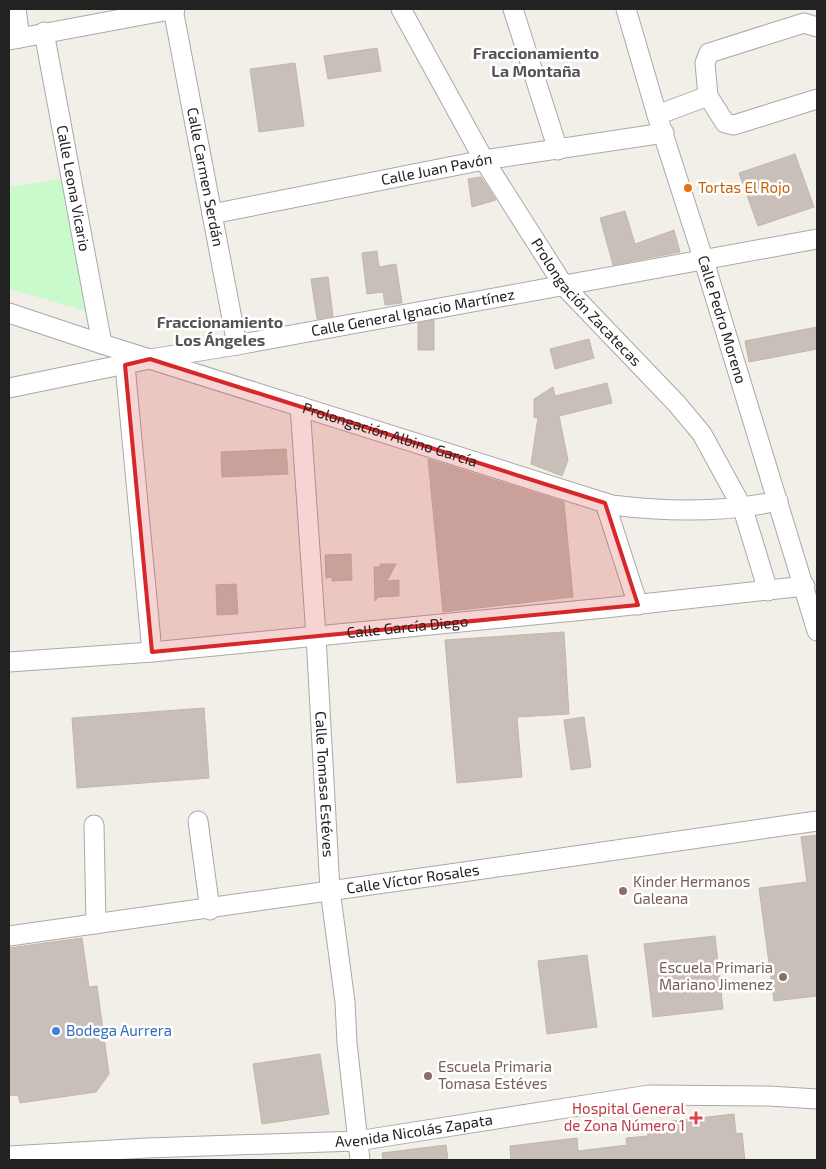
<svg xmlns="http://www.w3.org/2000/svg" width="826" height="1169" viewBox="0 0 826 1169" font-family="'Exo 2',sans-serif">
<rect width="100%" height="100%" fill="#f2efe9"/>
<path fill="#c8facc" d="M 66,178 L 90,312 L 9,289 L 9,187 Z"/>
<path fill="#c7bfb8" stroke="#c4b6ab" d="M 377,48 L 381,71 L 328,79 L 324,56 Z
M 295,63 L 304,126 L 259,132 L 250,69 Z
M 795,154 L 814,207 L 758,226 L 739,173 Z
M 481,177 L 496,200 L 472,207 L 468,179 Z
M 625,211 L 635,244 L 674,230 L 680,252 L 613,265 L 600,218 Z
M 377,251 L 379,267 L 396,264 L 402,303 L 385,305 L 383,292 L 367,294 L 362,253 Z
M 328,277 L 333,316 L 317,319 L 311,279 Z
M 434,320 L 434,350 L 418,350 L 418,323 Z
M 817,327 L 817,349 L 749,362 L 745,341 Z
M 589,339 L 594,358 L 555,369 L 550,349 Z
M 607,383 L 612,403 L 559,416 L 568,460 L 562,476 L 531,464 L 538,417 L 534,418 L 534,399 L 553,387 L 555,396 Z
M 286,449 L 288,474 L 222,477 L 221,452 Z
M 428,459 L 564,502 L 573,597 L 443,612 Z
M 351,554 L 352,580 L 332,581 L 332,577 L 326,578 L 325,555 Z
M 380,564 L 396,564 L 387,581 L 399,580 L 399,596 L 378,597 L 375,601 L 374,567 L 380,567 Z
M 236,584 L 238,614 L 217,615 L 216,585 Z
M 564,632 L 569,714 L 517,717 L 522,777 L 457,783 L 445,640 Z
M 204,708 L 209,778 L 77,788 L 72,718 Z
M 584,717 L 591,767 L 571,770 L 564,720 Z
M 817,835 L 817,996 L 774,1001 L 759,888 L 807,882 L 801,837 Z
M 715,936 L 723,1009 L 653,1017 L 644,944 Z
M 82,938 L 89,987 L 97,986 L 109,1074 L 96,1092 L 20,1103 L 18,1095 L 9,1096 L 9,948 Z
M 587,955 L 597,1027 L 547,1034 L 538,961 Z
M 320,1054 L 329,1114 L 262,1124 L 253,1064 Z
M 734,1114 L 736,1134 L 742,1133 L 745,1160 L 511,1160 L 510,1146 L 577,1138 L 578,1151 L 627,1145 L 626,1138 L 648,1136 L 647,1124 Z
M 446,1145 L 448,1160 L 383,1160 L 382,1153 Z"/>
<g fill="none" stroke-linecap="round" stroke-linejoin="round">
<g stroke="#a9a9a9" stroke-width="21">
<g id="minor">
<path d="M 16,9 L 20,38"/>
<path id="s1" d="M 173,9 L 237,345"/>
<path id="s2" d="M 401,9 L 484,160 L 564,286 L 677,404 L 702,434 L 743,509 L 768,591"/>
<path d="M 513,9 L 558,150"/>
<path id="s3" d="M 626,9 L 657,115 L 704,261 L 817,631"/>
<path d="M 817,27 L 804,23 L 709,53 L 705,63 L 708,96 L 725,123 L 734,125 L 817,99"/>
<path id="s4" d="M 44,32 L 102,344"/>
<path d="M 9,40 L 175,9"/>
<path d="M 657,115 L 708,96"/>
<path id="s5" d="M 212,214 L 484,160 L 664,133"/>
<path id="s6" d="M 9,313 L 102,344 L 612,505 C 667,512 723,513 778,501"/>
<path d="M 125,365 L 152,652"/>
<path id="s7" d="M 9,388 L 150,359 L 237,345 L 817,239"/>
<path id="s8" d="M 300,406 L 316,636 L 330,890 L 345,1002 L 347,1043 L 360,1160"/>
<path d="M 605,503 L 638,605"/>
<path id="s9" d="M 9,662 L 152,652 L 605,608 L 805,586"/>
<path d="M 198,821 L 210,910"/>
<path d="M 94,825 L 96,924"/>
<path id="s10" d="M 9,936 C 278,900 548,859 817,821"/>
<path id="s11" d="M 9,1156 L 147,1148 L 357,1141 L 649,1095 L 769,1096 L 817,1099"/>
</g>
</g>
<use href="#minor" stroke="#fff" stroke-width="19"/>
</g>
<path fill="#d62828" fill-opacity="0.2" stroke="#d62828" stroke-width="4" stroke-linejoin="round" d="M 150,359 L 605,503 L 638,605 L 152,652 L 125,365 Z"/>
<circle fill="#e8710a" stroke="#fff" stroke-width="2" cx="688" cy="188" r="5"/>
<g fill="#8d6e63" stroke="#fff" stroke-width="2">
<circle cx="623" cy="891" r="5"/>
<circle cx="783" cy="977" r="5"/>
<circle cx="428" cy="1076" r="5"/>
</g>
<circle fill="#3f7fe0" stroke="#fff" stroke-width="2" cx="56" cy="1031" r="5"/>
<path fill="#e0444e" stroke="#fff" stroke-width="2" d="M693.5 1110.5h5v5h5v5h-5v5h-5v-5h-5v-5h5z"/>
<g text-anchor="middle" stroke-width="5" stroke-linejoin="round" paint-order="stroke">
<g font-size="15" fill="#222" stroke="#fff">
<text dy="5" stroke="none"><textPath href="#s5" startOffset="229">Calle Juan Pavón</textPath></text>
<text dy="5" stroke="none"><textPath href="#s1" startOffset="171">Calle Carmen Serdán</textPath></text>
<text dy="5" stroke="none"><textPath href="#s4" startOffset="159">Calle Leona Vicario</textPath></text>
<text dy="5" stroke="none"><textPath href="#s2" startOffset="348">Prolongación Zacatecas</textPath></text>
<text dy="5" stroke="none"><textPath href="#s7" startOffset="411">Calle General Ignacio Martínez</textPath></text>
<text dy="5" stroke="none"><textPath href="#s3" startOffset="325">Calle Pedro Moreno</textPath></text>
<text dy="5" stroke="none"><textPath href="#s6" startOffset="400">Prolongación Albino García</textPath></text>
<text dy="5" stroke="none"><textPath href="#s9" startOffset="400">Calle García Diego</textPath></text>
<text dy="5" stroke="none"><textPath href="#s8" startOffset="379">Calle Tomasa Estéves</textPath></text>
<text dy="5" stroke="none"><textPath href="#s10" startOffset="408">Calle Víctor Rosales</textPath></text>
<text dy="5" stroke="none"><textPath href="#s11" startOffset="406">Avenida Nicolás Zapata</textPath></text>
</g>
<g font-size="15" fill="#c56008" stroke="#fff" text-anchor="start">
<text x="698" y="193">Tortas El Rojo</text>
</g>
<g font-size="15" fill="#785e54" stroke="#fff" text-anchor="start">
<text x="633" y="887">Kinder Hermanos<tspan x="633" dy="17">Galeana</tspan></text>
<text x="773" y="973" text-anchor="end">Escuela Primaria<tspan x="773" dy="17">Mariano Jimenez</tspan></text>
<text x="438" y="1072">Escuela Primaria<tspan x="438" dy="17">Tomasa Estéves</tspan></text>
</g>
<g font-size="15" fill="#366cbe" stroke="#fff" text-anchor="start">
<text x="66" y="1036">Bodega Aurrera</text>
</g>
<g font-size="15" fill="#be3a42" stroke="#fff" text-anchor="end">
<text x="685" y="1114">Hospital General<tspan x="685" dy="17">de Zona Número 1</tspan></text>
</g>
<g font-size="16" font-weight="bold" fill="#555" stroke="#fff">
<text x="536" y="59">Fraccionamiento<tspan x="536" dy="18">La Montaña</tspan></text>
<text x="220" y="328">Fraccionamiento<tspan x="220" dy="18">Los Ángeles</tspan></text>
</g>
</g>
<rect width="826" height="1169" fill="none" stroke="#222222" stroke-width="20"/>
</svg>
